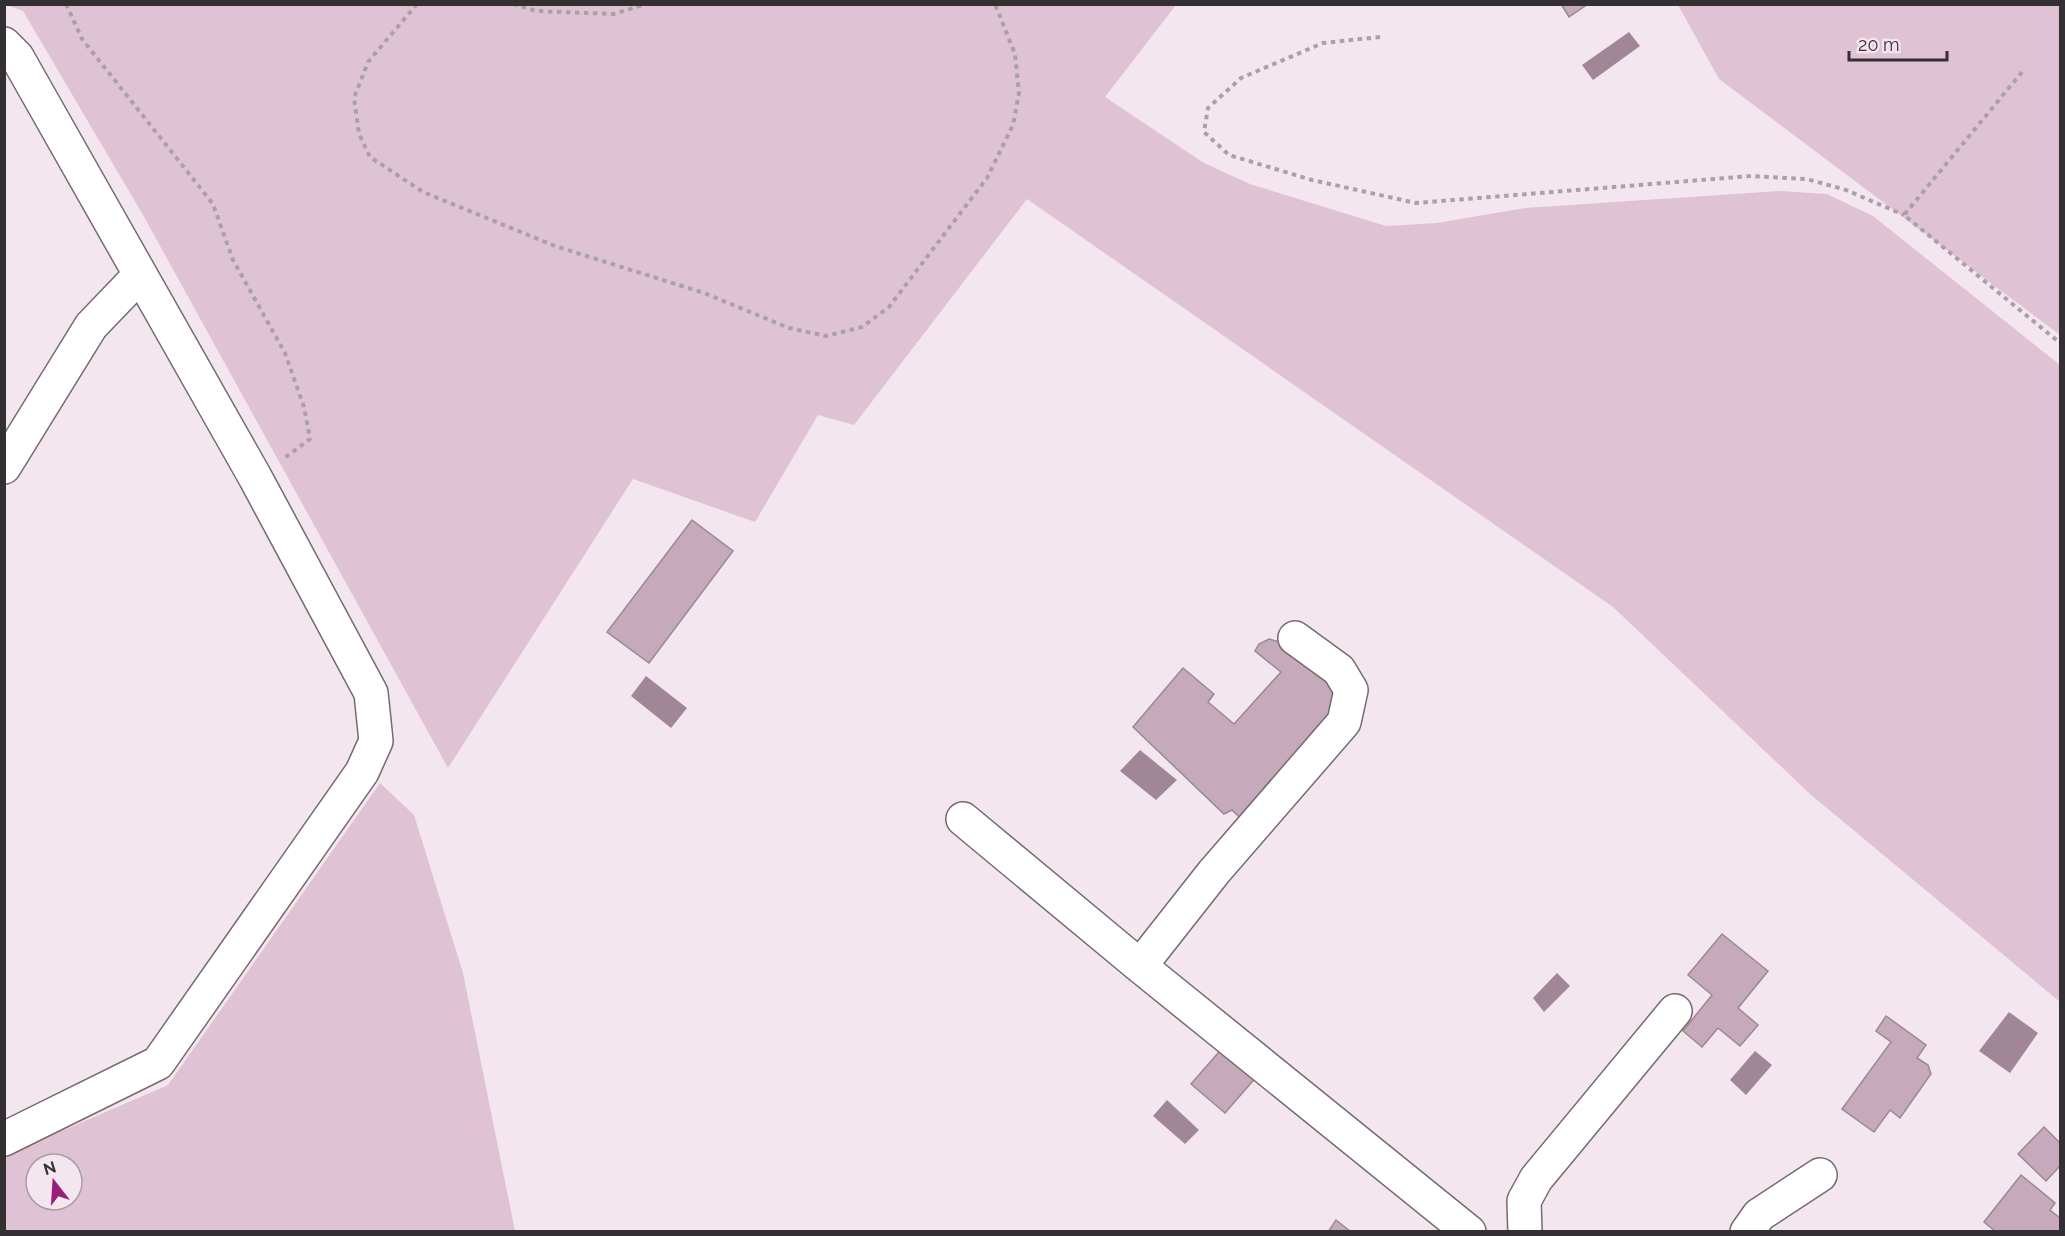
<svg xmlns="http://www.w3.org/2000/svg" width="2065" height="1236" viewBox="0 0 2065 1236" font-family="Raleway,sans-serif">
<rect width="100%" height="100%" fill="#f4e6ef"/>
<path fill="#dfc3d5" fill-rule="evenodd" d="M 7,5 L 1176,5 L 1105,97 L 1204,163 L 1250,184 L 1386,226 L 1437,223 L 1525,208 L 1780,191 L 1827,194 L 1873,216 L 2060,365 L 2060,1002 L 1810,794 L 1613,607 L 1027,199 L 854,425 L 818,415 L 755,522 L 633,479 L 448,768 L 143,215 L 23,11 Z
M 1678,5 L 2060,5 L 2060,335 L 1719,79 Z
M 380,783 L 414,815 L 463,973 L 515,1231 L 5,1231 L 4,1156 L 168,1085 ZM 36,1164 L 72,1164 L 72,1200 L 36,1200 Z"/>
<path fill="#a18698" d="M 1629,32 L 1640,46 L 1593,80 L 1582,65 Z
M 646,676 L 687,708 L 671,728 L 631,696 Z
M 1140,750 L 1177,780 L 1156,800 L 1120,771 Z
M 1557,973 L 1570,986 L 1544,1012 L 1533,998 Z
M 2009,1012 L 2038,1033 L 2010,1073 L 1979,1051 Z
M 1755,1051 L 1772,1065 L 1746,1095 L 1730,1080 Z
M 1167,1100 L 1199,1130 L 1185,1144 L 1153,1116 Z"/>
<path fill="#c6a9bb" stroke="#978a92" stroke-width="1.5" d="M 1561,4 L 1588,4 L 1569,17 Z
M 692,520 L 733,551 L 649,663 L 607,632 Z
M 1269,639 L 1286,644 L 1337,689 L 1339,704 L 1243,821 L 1232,810 L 1224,814 L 1133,727 L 1183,668 L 1214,694 L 1208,702 L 1234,724 L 1281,672 L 1255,651 L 1259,644 Z
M 1722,934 L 1768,971 L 1738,1008 L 1758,1025 L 1740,1046 L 1718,1028 L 1702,1047 L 1683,1031 L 1712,995 L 1688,975 Z
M 1886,1016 L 1926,1045 L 1917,1058 L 1928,1065 L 1931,1074 L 1900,1118 L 1890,1110 L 1874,1132 L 1842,1109 L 1891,1042 L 1876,1031 Z
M 1225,1045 L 1258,1075 L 1225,1113 L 1191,1084 Z
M 2044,1127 L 2060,1143 L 2060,1166 L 2046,1181 L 2018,1154 Z
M 2021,1175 L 2055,1203 L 2050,1210 L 2060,1218 L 2060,1232 L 1996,1232 L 1984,1222 Z
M 1336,1220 L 1351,1232 L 1328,1232 Z"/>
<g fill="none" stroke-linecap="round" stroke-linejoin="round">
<g stroke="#766a71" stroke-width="36">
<path id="minor" d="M 4,44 L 17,57 L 255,477 L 371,693 L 376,741 L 362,772 L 158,1063 L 4,1139
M 4,467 L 91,326 L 139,276
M 963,819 L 1140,966 L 1469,1232
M 1140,966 L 1214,872 L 1344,722 L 1351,690 L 1339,670 L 1295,638
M 1525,1232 L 1524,1201 L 1536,1179 L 1675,1011
M 1747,1232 L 1759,1215 L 1820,1175"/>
</g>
<path stroke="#aba0a7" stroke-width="4" stroke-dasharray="4.5 4.5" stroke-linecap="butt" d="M 66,4 L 82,39 L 213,204 L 233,260 L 285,353 L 304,407 L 310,439 L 283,459
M 417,4 L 368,62 L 354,98 L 359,134 L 370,157 L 423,192 L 555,246 L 704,293 L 789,328 L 826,336 L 862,327 L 889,307 L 987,178 L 1013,125 L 1019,93 L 1015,54 L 995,4
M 513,4 L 536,11 L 614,14 L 646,4
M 1380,37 L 1323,43 L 1241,78 L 1208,108 L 1204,132 L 1229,155 L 1312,180 L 1416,203 L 1751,176 L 1807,179 L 1846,190 L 1904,215
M 2022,72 L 1904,215 L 2060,343"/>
<use href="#minor" stroke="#fff" stroke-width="33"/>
</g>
<rect width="2065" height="1236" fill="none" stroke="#342f32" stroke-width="12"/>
<g transform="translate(54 1182) rotate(343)"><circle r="28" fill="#f4e6ef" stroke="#a79da3" stroke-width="1.5"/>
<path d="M0-4.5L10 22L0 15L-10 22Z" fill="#971f7b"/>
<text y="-9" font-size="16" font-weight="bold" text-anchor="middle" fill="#342f32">N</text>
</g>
<path d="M1849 51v9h98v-9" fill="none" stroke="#342f32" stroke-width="3"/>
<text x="1858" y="51" font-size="18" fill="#342f32" stroke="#f4e6ef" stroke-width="4.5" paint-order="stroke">20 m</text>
</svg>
